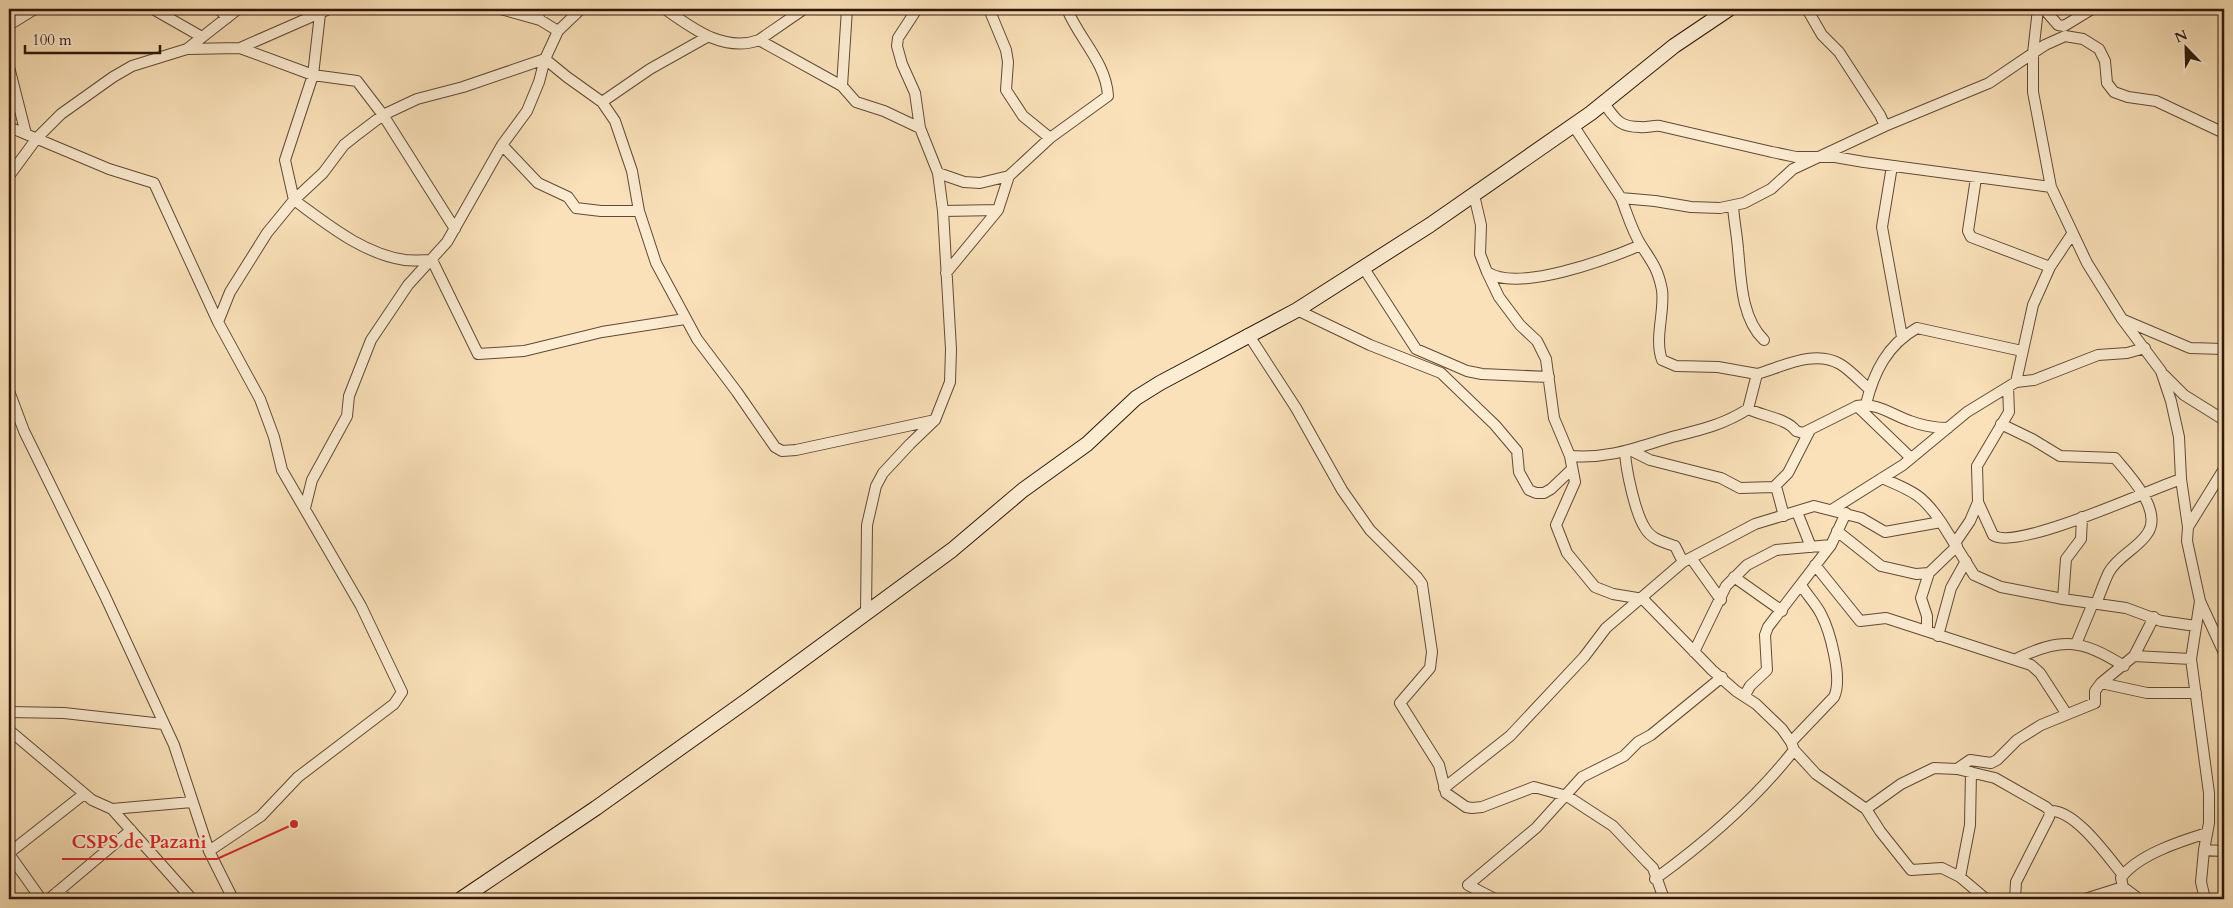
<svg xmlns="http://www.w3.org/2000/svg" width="2233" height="908" viewBox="0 0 2233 908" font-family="Cardo,serif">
<rect width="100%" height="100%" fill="#fae1b9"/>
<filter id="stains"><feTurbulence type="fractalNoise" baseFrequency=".004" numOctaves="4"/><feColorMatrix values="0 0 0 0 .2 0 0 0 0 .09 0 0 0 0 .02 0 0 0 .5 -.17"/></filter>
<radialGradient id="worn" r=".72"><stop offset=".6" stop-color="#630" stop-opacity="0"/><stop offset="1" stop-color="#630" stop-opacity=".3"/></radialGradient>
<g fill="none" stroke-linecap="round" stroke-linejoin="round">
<g stroke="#614a35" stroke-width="12">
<path id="street" d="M 153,9 L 202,37
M 219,9 L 227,18
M 501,9 L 540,20 L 558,31
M 535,9 L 540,20
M 665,9 C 692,28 724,53 759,40 L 842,86 L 856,102 L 884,111 L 920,128
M 989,9 L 1006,50 L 1008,62 L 1006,90 L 1023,116 L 1050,138
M 1807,9 L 1822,35 L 1839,52 L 1880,115 L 1885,126
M 2038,9 L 2033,53 L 2033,92 L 2051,187 L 2087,263 L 2122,319 L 2161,371 L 2171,401 L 2179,437 L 2181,479 L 2188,527 L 2187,541 L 2200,601 L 2191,659 L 2209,793 L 2209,823 L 2204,850 L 2201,882 L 2205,899
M 2044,9 L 2058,25 L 2064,26 L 2092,9
M 320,14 L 313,75 L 285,160 L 294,200 C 327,224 363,254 405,260 C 414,261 423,260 432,260 L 478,354 L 524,351 L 602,332 L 685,319
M 9,25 L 35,9
M 759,40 L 804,9
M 240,48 L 329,9
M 187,49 L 240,48 L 313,75 L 357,81 L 383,115 L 455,229
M 9,67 L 26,134
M 842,86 L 847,9
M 602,102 L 650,69 L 707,37
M 1603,102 C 1615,118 1618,127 1640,127 C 1647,128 1654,125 1660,126 L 1772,152 L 1796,157 L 1835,157 L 1864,162 L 2051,187
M 1573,125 L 1621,198 L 1655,201 L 1691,207 L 1720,208 L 1744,203 L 1771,189 L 1793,169 L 1885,126 L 1989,83 L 2045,45 L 2065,36 L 2083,39 L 2099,49 L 2105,61 L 2107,83 L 2114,92 L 2128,97 L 2156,101 L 2224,133
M 9,127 L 109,169 L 154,183 L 218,322
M 502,145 L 538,183 L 568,197 L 576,208 L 601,211 L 639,211
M 1892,166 L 1882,227 L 1902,337
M 938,173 L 964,182 L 980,183 L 1009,176 L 1050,138 L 1108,96 C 1106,62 1079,39 1067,9
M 9,176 L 37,138 L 61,114 L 113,77 L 132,66 L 187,49 L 238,9
M 1976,178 L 1968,231 L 1971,237 L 2050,267
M 1474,195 L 1481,225 L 1480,254 L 1487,272 L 1499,297 L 1520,325 L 1537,341 L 1546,359 L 1554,418 L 1570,456 L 1575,482 L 1556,525 L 1567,553 L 1595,587 L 1613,594 L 1643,599 L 1712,670 L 1736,691 L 1756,704 L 1782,729 L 1791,742 L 1794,750 L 1816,774 L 1866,809 L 1880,831 L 1911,870 L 1942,868 L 1960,877 L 1986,899
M 1733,206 C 1734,221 1737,235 1738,249 C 1741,279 1741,318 1764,340
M 943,211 L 998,210
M 1363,267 L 1416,349 L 1467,371 L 1482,374 L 1549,377
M 1487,272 C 1518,293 1608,259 1641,245
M 946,273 L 998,210 L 1009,176
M 1297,310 L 1370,345 L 1441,373 L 1495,425 L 1517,451 L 1519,472 L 1529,490 L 1536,493 L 1544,493 L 1551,489 L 1572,469
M 2124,320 L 2190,348 L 2224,349
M 1248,334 L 1296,408 L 1342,490 L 1370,530 L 1417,577 L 1422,584 L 1432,652 L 1430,668 L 1400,703 L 1439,765 L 1446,793 L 1466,807 L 1472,808 L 1482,807 L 1534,787 L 1567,796 L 1613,826 L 1647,862 L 1653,868 L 1664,899
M 1757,374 C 1782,367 1814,349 1840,364 C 1850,370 1860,381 1869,389
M 2164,375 L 2184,395 L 2224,420
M 2016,382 L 2033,305 L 2050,267 L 2072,234
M 9,391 L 24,431 L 105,596 L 174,745 L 209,851 L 233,899
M 1866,404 C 1874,372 1887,345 1917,328 L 2022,351
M 1857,406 L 1911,458
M 1748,409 C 1763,416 1788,419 1796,431 L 1803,433 L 1857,406 C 1877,402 1892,415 1910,421 C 1923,426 1934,428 1948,428
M 2001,424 L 2032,439 L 2060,456 L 2115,458 C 2129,475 2164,511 2147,534 C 2137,549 2118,556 2109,572 C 2104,582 2100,594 2096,604
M 1630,450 L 1650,460 L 1721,478 L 1740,488 L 1774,487 L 1777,490 L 1784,516
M 1625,452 C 1626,470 1635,513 1645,528 C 1651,539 1663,542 1675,546 L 1683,562
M 1570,456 C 1609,459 1635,448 1672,437 C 1700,430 1723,425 1748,409 L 1757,374 L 1718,367 L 1676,366 L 1662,360 C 1654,338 1665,312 1662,290 C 1658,269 1652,262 1641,245 C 1632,231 1627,213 1621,198
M 1882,478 C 1912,491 1922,494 1941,522
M 1774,487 L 1788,473 L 1810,430
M 1978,502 L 1993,535 C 2015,552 2151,489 2181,479
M 305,508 L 312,480 L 347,416 L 349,396 L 371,340 L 408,285 L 447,242 L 502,145 L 527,111 L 539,82 L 545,59 L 567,77 L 602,102 L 615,121 L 632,171 L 639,211 L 656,263 L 697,339 L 737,392 L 775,447 L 782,451 L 796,450 L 935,420
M 1833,509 L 1903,465 L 1967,412 L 2016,382 L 2034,380 L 2098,355 L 2127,353 L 2145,348
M 1797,512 L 1811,547
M 2188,527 L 2224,469
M 1837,531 L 1881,566 L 1916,574 L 1929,573
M 1955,543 L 1970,521 L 1978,502 L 1977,466 L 2009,412 L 2008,387
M 1691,558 L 1721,600
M 1815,565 L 1860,621 L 1886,618 L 2031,665 L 2040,673 L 2066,713
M 1734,577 L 1782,611
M 2063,599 L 2066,559 L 2081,539 L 2082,517
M 2200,601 L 2224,653
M 866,612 L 867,525 L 876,486 L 883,473 L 910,444 L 935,420 L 950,382 L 951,349 L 943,211 L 938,173 L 920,128 L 915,93 L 902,64 L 897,46 L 898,38 L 917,9
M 1927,631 L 1927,616 L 1921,598 L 1929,573 L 1957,546
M 1938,636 L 1951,588 L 1966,561
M 2076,644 L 2093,603
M 1694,652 L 1726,586 L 1747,565 L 1776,550 L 1831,545
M 2134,656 L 2191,659
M 2016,659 C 2062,637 2081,639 2124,666
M 2101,683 L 2147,693 L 2196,693
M 1745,695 L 1750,686 L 1767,670 L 1765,635 L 1768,627 L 1831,545 L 1846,513
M 9,712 L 64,713 L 163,724
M 9,730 L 92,800 L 112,809 L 192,899
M 1791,742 L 1834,697 C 1843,679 1830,631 1821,614 C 1816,604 1807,595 1801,585
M 1957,769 L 1970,760 L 1991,763 L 1997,760 L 2017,740 L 2041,725 L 2095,703 L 2095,691 L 2101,683 L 2134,656 L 2154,617
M 1444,788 L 1510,736 L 1584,657 L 1606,628 L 1683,562 L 1755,524 L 1814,506 L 1861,518 L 1885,532 L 1941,522 L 1974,575 L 2001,587 L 2063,599 L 2126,608 L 2161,621 L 2196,626
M 112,809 L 192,802
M 1866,809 L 1901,784 L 1934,768 L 1957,769 L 1995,778 L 2046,807 L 2050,811 L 2049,817 L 2016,882 L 2015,899
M 2050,811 C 2075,809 2108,857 2123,875
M 2204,850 L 2224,851
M 209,851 L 261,816 L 298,777 L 394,704 L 402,692 L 361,606 L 282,470 L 274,437 L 260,399 L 218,322 L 230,292 L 267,233 L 294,200 L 323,173 L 344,145 L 354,137 L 383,115 L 417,99 L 463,87 L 545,59 L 558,31 L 581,9
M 9,853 L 84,794
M 9,854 L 41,899
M 1960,877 L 1970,825 L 1971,772
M 1655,879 C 1706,842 1755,800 1794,750
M 2123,887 L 2139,899
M 57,892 L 68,899
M 49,899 L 131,830
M 1495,899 L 1468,885 L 1536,828 L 1582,777 L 1624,756 L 1638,742 L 1651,735 L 1722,677
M 2085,899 L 2123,887 L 2121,878 C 2137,855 2181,841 2207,833"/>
</g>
<g stroke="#2e1709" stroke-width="16">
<path id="secondary" d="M 461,899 L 596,808 L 749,699 L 952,550 L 1023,490 L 1087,444 L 1136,398 L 1160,383 L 1297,310 L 1430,225 L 1591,113 L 1674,46 L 1729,9"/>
</g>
<use href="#street" stroke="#fcecd2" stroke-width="10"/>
<use href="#secondary" stroke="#fcecd2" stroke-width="14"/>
</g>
<path fill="none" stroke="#d62828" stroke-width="2" d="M294 824L217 859H62"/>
<circle fill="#d62828" stroke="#fcecd2" stroke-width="2" cx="294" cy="824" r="5"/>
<g font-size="19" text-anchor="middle" font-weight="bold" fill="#d62828" stroke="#fcecd2" stroke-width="4" stroke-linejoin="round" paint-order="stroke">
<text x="139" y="848">CSPS de Pazani</text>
</g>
<rect width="2233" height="908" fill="none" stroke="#fae1b9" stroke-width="30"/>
<rect x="10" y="10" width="2213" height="888" fill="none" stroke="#2e1709" stroke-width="2.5"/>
<rect x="15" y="15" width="2203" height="878" fill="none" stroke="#2e1709"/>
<g transform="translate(2186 48) rotate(337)" stroke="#fcecd2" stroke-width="4" paint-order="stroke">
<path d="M0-4L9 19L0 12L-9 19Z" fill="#2e1709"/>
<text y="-8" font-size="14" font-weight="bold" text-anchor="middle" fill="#2e1709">N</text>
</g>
<path d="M25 45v8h135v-8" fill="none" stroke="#2e1709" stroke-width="2.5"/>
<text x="32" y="45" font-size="15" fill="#2e1709" stroke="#fcecd2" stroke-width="4" paint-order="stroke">100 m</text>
<rect width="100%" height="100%" filter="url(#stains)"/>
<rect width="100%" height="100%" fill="url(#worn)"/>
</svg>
